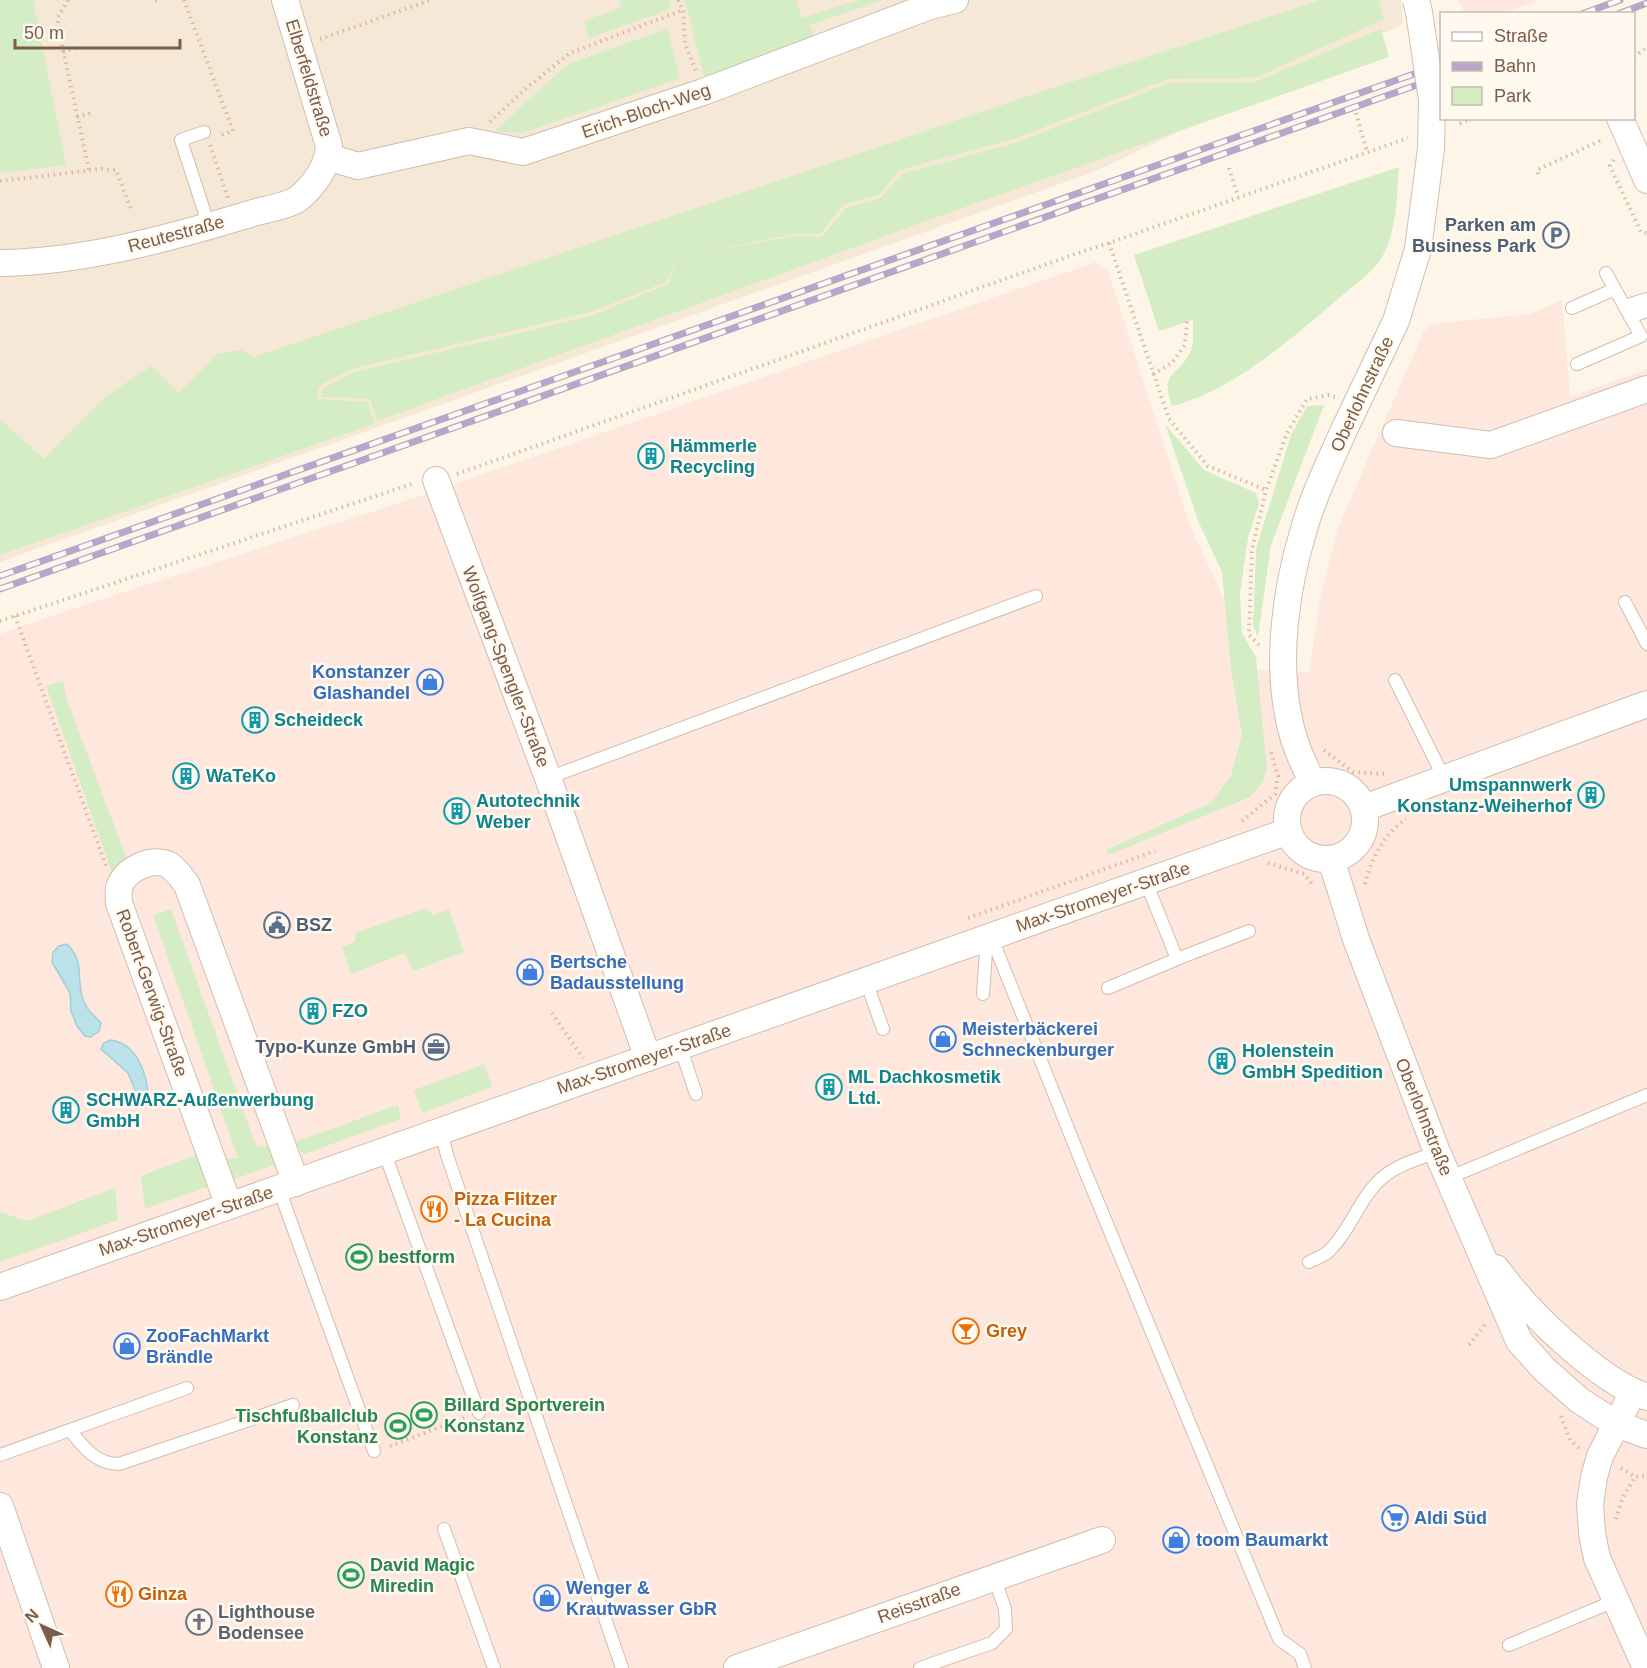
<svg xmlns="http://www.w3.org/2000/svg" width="1647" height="1668" viewBox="0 0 1647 1668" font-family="Helvetica,sans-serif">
<rect width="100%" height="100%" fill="#fdf6e8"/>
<path fill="#f6e8d6" d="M 0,0 L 1401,0 L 1403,24 L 1096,171 L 0,562 Z"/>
<path fill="#fee7dc" d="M 1459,0 L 1541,0 L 1501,14 L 1464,13 Z
M 1096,262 L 1108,271 L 1190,526 L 1225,601 L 1231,669 L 1309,672 L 1320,600 L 1338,528 L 1423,333 L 1430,324 L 1530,314 L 1562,300 L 1570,397 L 1647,369 L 1647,1668 L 0,1668 L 0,634 L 69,610 L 417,497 Z"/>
<path fill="#d4edc5" d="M 0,0 L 33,0 L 66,165 L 0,173 Z
M 619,0 L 671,0 L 668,10 L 589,38 L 584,21 L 621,8 Z
M 685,0 L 796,0 L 802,18 L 858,0 L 882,0 L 809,25 L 816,39 L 705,79 Z
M 1320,0 L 1379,0 L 1384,19 L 1255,78 L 1168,79 L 1014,139 L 899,170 L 879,195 L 843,205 L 820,234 L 795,234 L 697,253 L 796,236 L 822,237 L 846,208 L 881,198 L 902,174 L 1015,143 L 1169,83 L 1255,82 L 1381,29 L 1389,57 L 962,208 L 377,421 L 370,399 L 321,397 L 323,388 L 354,372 L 591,316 L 668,284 L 678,257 L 666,282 L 591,312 L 352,369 L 320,385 L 316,399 L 368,402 L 374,424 L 0,555 L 0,419 L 44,459 L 105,397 L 151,366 L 179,393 L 217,354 L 242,350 L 254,357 L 1020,99 Z
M 667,29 L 680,78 L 523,133 L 495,131 L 568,64 Z
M 1399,167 C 1397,195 1397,232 1382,257 C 1373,273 1354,285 1339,298 C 1294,337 1231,392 1172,406 C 1160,372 1176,378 1190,353 C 1194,345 1193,329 1193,320 L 1159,331 L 1134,255 Z
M 1324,405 L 1271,545 L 1258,637 L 1253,626 L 1256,549 L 1291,435 L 1307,406 Z
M 1165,424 L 1204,470 L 1256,493 L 1259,504 L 1248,538 L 1240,593 L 1242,633 L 1256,657 L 1267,768 L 1263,782 L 1250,797 L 1109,855 L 1106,850 L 1210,803 L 1231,776 L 1242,735 L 1231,670 L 1222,572 L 1199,523 Z
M 63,681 L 67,700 L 126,857 L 129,856 L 131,861 L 112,873 L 46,686 Z
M 426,908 L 433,915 L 449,909 L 464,952 L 413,971 L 405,953 L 351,974 L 342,947 L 355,942 L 355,933 Z
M 171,909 L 256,1146 L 273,1147 L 279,1163 L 232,1180 L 223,1159 L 238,1158 L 153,915 Z
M 484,1064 L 492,1087 L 422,1113 L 414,1090 Z
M 398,1105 L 401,1119 L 304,1154 L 292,1143 Z
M 201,1153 L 207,1167 L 207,1187 L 145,1209 L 141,1176 Z
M 115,1188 L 118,1220 L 0,1262 L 0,1212 L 27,1221 Z"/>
<path fill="#bbe1e9" stroke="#a0d0db" stroke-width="1.5" d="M 67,944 C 87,963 74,983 85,1004 C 88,1011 96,1017 101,1023 L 99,1031 L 91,1037 L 85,1036 L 77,1026 L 71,1011 L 70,993 L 52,962 L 53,952 L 59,946 Z
M 111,1040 C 139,1044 149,1079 148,1103 L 145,1105 L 136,1092 L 128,1073 L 101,1049 L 104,1043 Z"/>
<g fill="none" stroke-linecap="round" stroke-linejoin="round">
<g stroke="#d1beac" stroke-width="14">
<path id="lane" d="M 204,132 L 181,140 L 209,226
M 1624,306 L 1647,299
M 1572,308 L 1615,289
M 1630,317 L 1647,311
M 1577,364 L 1641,336 L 1606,273
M 1625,602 L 1647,644
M 1395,680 L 1444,778
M 548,778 L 1036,596
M 1146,882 L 1177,959 L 1249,931
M 991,936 L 1085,1171 L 1279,1639 L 1300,1654 L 1305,1668
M 866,981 L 883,1029
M 1108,988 L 1177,959
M 983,994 L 987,938
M 680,1046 L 696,1094
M 441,1131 L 447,1155 L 622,1668
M 384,1151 L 479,1413
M 1448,1178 L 1647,1095
M 279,1189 L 374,1451
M 1309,1262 C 1315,1259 1324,1256 1329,1251 C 1351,1230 1359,1198 1382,1178 C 1396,1165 1419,1159 1437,1152
M 70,1430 C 83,1447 96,1464 119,1464 L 293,1405
M 0,1455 L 187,1388
M 444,1529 L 494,1668
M 1509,1645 L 1617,1600
M 920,1668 L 992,1643 L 1006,1629 L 1005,1609 L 994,1577"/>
</g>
<g stroke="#d1beac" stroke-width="28">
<path id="street" d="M 1620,118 L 1647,180
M 328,157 L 358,166 L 469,141 L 523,152 L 703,92 L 930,6 L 955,0
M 0,263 C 84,262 170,238 250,214 C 262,210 288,206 298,199 C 314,186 328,166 329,146 L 285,0
M 1396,433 L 1491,445 L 1647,389
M 436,480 L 548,778 L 648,1058
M1287 820a39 39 0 1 1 78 0a39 39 0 1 1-78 0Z
M 1313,783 C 1302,762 1293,742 1289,719 C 1276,658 1286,588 1304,529 C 1313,496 1329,464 1343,432
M 1364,808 L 1647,704
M 1331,859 L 1356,939 L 1437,1152 L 1519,1341 L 1544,1369 L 1579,1400 L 1616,1424 L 1647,1435
M 229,1206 L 119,903 C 119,898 118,893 119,888 C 123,871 150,857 167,864 C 175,868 181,877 187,885 L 296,1183
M 1496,1268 C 1526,1310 1598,1381 1647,1397
M 0,1287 L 1289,831
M 1633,1392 L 1600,1456 L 1594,1477 L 1590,1504 L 1592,1533 L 1597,1558 L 1646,1668
M 0,1506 L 56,1668
M 737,1668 L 1102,1540"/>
</g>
<path stroke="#dab9a0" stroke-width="4" stroke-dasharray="1.5 4.5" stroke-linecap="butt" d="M 68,0 L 58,17 L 58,27 L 89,170
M 184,0 L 233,131 L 218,136
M 678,0 L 683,10 L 685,43 L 696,72
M 155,1 L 159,0
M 320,39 L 431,0
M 63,52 L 76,48
M 1634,57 L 1647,47
M 1356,113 L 1367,152
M 77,117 L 92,113
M 490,122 L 524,90 L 570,53 L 683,10
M 1460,124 L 1472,118
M 210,145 L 228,198
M 1614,160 L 1610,166 L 1641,232 L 1647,233
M 1229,168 L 1238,197
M 1538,174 L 1537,170 L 1604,139
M 0,181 L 102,169 L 116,170 L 131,209
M 1109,243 L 1169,419 L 1208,466 L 1266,490
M 1153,374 L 1172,363 L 1185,345 L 1187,321
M 457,474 L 1078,253 L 1109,243 L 1408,138
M 15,616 L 106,866
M 0,621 L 415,483
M 1259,645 L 1249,635 L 1252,550 L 1266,490 L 1287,433 L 1307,399 L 1329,395 L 1335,397
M 1324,750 L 1353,772 L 1387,774
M 1242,821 L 1275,794 L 1278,776 L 1271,752
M 1268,863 L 1304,874 L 1313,885
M 1365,884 C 1371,859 1384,834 1406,819
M 968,918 L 1155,851
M 552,1013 L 583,1058
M 1469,1345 L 1487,1322
M 1561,1416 L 1570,1440 L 1579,1448
M 390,1446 L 464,1418
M 1621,1468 L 1635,1477 L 1647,1475
M 1616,1519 L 1623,1497 L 1635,1477"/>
<use href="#lane" stroke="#fff" stroke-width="12"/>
<use href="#street" stroke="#fff" stroke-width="26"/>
<g stroke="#b9a5c9" stroke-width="7">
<path id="rail" d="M 1582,14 L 1620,0
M 1618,14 L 1647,3
M 0,576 L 1442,64
M 0,589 L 1442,76"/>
</g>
<use href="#rail" stroke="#fff9f0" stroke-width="4.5" stroke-dasharray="14" stroke-linecap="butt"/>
<g stroke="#d1beac" stroke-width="28" stroke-linecap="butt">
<path id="street-bridge" d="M 1343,432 L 1396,321 L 1418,249 L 1431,149 L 1432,100 L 1419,12 L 1416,0"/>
</g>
<use href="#street-bridge" stroke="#fff" stroke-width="26"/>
</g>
<defs>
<g id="parking-ring" transform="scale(1.35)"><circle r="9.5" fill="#fff9f0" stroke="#5c6f8a" stroke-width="1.5"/><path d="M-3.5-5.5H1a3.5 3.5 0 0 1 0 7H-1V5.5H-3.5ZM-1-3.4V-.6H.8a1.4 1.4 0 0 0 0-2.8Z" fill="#5c6f8a"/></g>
<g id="building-ring" transform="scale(1.35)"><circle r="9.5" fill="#fff9f0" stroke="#0f9aa8" stroke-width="1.5"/><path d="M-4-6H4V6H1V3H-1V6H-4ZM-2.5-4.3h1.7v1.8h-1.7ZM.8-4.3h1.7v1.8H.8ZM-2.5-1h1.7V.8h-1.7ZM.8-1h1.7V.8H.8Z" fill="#0f9aa8"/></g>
<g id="shop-ring" transform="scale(1.35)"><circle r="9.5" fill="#fff9f0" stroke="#3f7fe0" stroke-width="1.5"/><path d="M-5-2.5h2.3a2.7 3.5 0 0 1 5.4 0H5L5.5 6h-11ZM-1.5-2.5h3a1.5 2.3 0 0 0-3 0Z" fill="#3f7fe0"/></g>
<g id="civic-ring" transform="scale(1.35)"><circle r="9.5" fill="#fff9f0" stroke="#5c6f8a" stroke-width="1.5"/><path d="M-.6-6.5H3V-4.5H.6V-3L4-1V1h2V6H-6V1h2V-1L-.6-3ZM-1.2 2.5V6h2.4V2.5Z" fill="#5c6f8a"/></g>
<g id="office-ring" transform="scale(1.35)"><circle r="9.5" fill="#fff9f0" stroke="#5c6f8a" stroke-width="1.5"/><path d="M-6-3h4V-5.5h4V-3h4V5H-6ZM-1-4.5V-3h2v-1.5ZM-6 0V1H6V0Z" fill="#5c6f8a"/></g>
<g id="restaurant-ring" transform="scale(1.35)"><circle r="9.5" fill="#fff9f0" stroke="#e8710a" stroke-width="1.5"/><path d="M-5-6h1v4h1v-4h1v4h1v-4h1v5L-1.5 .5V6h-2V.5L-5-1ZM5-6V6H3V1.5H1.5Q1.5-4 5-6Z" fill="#e8710a"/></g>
<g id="stadium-ring" transform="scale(1.35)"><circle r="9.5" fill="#fff9f0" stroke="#2e9e5b" stroke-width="1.5"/><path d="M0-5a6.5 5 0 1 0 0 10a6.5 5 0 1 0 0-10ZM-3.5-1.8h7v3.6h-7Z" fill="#2e9e5b"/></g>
<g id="bar-ring" transform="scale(1.35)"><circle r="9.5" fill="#fff9f0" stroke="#e8710a" stroke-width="1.5"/><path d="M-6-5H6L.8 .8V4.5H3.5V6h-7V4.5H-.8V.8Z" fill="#e8710a"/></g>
<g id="supermarket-ring" transform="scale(1.35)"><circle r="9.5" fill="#fff9f0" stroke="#3f7fe0" stroke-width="1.5"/><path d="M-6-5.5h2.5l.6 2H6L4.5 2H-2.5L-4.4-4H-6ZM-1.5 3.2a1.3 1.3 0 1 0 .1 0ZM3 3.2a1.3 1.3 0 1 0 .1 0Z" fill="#3f7fe0"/></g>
<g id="church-ring" transform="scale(1.35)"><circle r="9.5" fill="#fff9f0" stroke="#6b7280" stroke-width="1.5"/><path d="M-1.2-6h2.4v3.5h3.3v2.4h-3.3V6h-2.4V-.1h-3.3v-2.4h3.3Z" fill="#6b7280"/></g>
</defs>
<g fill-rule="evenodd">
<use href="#parking-ring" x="1556" y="235"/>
<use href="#building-ring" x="651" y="456"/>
<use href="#shop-ring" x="430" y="682"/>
<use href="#building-ring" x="255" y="720"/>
<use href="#building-ring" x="186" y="776"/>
<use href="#building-ring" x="1591" y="795"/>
<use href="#building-ring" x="457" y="811"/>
<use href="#civic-ring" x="277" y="925"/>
<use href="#shop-ring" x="530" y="972"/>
<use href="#building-ring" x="313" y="1011"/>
<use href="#shop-ring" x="943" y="1039"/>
<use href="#office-ring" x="436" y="1047"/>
<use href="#building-ring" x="1222" y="1061"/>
<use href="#building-ring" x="829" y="1087"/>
<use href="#building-ring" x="66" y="1110"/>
<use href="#restaurant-ring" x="434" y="1209"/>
<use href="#stadium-ring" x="359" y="1257"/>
<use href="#bar-ring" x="966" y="1331"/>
<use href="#shop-ring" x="127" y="1346"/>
<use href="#stadium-ring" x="424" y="1415"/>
<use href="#stadium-ring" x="398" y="1426"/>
<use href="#supermarket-ring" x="1395" y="1518"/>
<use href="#shop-ring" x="1176" y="1540"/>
<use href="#stadium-ring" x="351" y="1575"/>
<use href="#restaurant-ring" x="119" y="1594"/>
<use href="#shop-ring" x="547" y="1598"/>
<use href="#church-ring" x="199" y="1622"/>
</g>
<g text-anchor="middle" stroke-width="5" stroke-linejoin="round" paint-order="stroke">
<g font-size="18" fill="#7a5d4a" stroke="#fff9f0">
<text transform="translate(309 78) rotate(73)" y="6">Elberfeldstraße</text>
<text transform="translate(646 111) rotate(-19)" y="6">Erich-Bloch-Weg</text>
<text transform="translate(176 234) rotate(-15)" y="6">Reutestraße</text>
<text transform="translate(1362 394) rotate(-65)" y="6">Oberlohnstraße</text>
<text transform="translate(506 667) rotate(69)" y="6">Wolfgang-Spengler-Straße</text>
<text transform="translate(1103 897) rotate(-19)" y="6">Max-Stromeyer-Straße</text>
<text transform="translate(152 993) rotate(70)" y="6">Robert-Gerwig-Straße</text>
<text transform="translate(644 1059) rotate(-19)" y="6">Max-Stromeyer-Straße</text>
<text transform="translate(1424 1117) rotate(68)" y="6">Oberlohnstraße</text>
<text transform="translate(186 1221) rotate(-19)" y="6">Max-Stromeyer-Straße</text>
<text transform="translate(919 1603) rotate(-20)" y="6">Reisstraße</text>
</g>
<g font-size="18" font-weight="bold" fill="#4e5e75" stroke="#fff9f0" text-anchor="end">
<text x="1536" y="231">Parken am<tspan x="1536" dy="21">Business Park</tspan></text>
<text x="296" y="931" text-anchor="start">BSZ</text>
<text x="416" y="1053">Typo-Kunze GmbH</text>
</g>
<g font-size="18" font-weight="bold" fill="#0d838f" stroke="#fff9f0" text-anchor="start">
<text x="670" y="452">Hämmerle<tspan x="670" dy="21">Recycling</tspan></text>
<text x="274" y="726">Scheideck</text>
<text x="206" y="782">WaTeKo</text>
<text x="1572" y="791" text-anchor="end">Umspannwerk<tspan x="1572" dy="21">Konstanz-Weiherhof</tspan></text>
<text x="476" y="807">Autotechnik<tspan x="476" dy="21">Weber</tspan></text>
<text x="332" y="1017">FZO</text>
<text x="1242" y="1057">Holenstein<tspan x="1242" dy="21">GmbH Spedition</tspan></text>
<text x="848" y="1083">ML Dachkosmetik<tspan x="848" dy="21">Ltd.</tspan></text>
<text x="86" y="1106">SCHWARZ-Außenwerbung<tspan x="86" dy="21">GmbH</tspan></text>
</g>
<g font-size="18" font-weight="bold" fill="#366cbe" stroke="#fff9f0" text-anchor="start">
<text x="410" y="678" text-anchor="end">Konstanzer<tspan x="410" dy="21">Glashandel</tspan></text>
<text x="550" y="968">Bertsche<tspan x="550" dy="21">Badausstellung</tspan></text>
<text x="962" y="1035">Meisterbäckerei<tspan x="962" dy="21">Schneckenburger</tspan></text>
<text x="146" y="1342">ZooFachMarkt<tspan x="146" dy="21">Brändle</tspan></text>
<text x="1414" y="1524">Aldi Süd</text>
<text x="1196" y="1546">toom Baumarkt</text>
<text x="566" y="1594">Wenger &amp;<tspan x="566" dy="21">Krautwasser GbR</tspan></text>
</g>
<g font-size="18" font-weight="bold" fill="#c56008" stroke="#fff9f0" text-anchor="start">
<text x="454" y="1205">Pizza Flitzer<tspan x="454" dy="21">- La Cucina</tspan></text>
<text x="986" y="1337">Grey</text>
<text x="138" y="1600">Ginza</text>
</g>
<g font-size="18" font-weight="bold" fill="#27864d" stroke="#fff9f0" text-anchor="start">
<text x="378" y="1263">bestform</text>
<text x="444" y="1411">Billard Sportverein<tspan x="444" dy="21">Konstanz</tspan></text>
<text x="378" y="1422" text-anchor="end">Tischfußballclub<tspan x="378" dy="21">Konstanz</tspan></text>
<text x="370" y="1571">David Magic<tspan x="370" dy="21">Miredin</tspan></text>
</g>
<g font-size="18" font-weight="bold" fill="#5b616d" stroke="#fff9f0" text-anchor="start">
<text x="218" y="1618">Lighthouse<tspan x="218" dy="21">Bodensee</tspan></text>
</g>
</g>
<rect x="1440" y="12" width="195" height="108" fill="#fff9f0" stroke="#cabbae" stroke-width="1.5"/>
<rect x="1452" y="32" width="30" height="9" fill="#ffffff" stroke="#cabbae" stroke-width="1.5"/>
<text x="1494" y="42" font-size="18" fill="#7a5d4a">Straße</text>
<rect x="1452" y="62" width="30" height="9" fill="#b9a5c9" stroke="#cabbae" stroke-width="1.5"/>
<text x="1494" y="72" font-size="18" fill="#7a5d4a">Bahn</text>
<rect x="1452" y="87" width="30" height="18" fill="#d4edc5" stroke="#cabbae" stroke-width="1.5"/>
<text x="1494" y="102" font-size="18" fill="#7a5d4a">Park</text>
<g transform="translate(42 1626) rotate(315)" stroke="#fff9f0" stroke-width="4.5" paint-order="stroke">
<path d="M0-4.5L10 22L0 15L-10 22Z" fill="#7a5d4a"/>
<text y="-9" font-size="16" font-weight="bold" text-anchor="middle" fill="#7a5d4a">N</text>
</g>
<path d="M15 39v9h165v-9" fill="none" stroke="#7a5d4a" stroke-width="3"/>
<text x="24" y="39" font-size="18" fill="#7a5d4a" stroke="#fff9f0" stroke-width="4.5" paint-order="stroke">50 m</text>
</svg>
